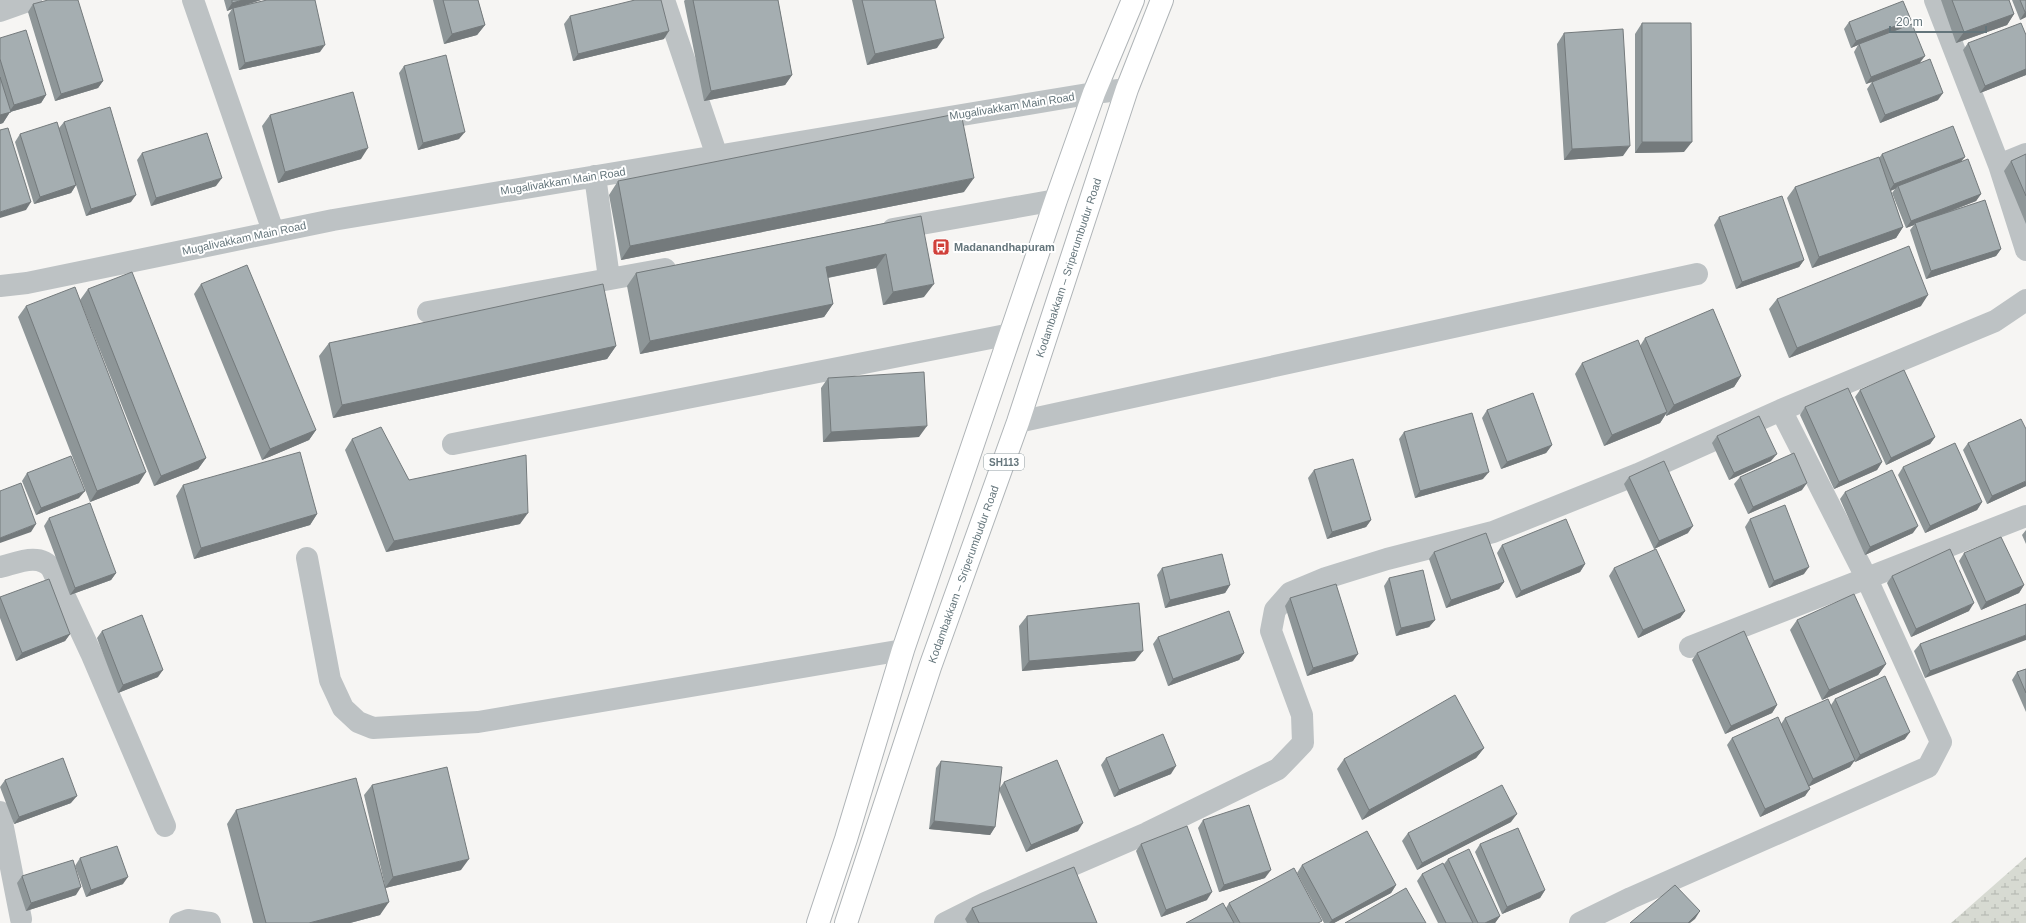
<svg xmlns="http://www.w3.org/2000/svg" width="2026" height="923" viewBox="0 0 2026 923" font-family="Arial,sans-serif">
<defs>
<pattern id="wetland-marsh" width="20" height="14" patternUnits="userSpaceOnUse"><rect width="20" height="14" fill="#d7dad2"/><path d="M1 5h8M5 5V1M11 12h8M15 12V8" fill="none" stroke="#b2b5af"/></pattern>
</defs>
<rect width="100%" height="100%" fill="#f6f5f3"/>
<path fill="url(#wetland-marsh)" d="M 2026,857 L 2026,923 L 1951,923 Z"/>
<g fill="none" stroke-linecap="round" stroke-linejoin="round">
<g stroke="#afb4b7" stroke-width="24">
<g id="major">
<path d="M 818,923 L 846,839 L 903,650 L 1056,200 L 1094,93 L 1133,0"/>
<path id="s1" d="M 846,923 L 930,667 L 1018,422 L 1127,89 L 1162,0"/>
</g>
</g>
<path stroke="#bdc2c4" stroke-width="22" d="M 193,0 L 273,231
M 664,0 L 717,156
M 1935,0 L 1999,165 L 2026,154
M 0,11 L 31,0
M 1999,165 L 2026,250
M 595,176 L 609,278
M 893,229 L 1056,200
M 0,286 L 27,283 L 333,220 L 1094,93 L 1127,89
M 428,312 L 665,269
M 1018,422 L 1697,274
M 453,444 L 1011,334
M 307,558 L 330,680 L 343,708 L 358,722 L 373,728 L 478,722 L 903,650
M 0,567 C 17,563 40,552 52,569 L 91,653 L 165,826
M 1690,647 L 2026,516
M 0,812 L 21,919
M 180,923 L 188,920 L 210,923
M 945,923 L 985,903 L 1147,833 L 1278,769 L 1303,743 L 1302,715 L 1271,631 L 1275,610 L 1290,593 L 1326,578 L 1387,559 L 1493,532 L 1638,474 L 1781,410 L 1995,321 L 2026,300
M 1580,923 L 1631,898 L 1928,767 L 1941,742 L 1866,577 L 1781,410"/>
<use href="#major" stroke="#fff" stroke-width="22"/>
</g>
<path fill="#8e9698" d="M 224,0 L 261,0 L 246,5 L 320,52 L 239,70 L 228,15 L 232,9 L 227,11 Z
M 433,0 L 478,0 L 485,25 L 477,35 L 444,44 Z
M 685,0 L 778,0 L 792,75 L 785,85 L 704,101 L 684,1 Z
M 852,0 L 935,0 L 937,48 L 867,65 Z
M 1941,0 L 2009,0 L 2014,14 L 2007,25 L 1956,43 Z
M 2012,0 L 2026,0 L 2026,17 L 2020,20 Z
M 33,4 L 103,81 L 98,88 L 55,101 L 28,12 Z
M 570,16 L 664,39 L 573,61 L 564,24 Z
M 1849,22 L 1906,26 L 1920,63 L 1938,100 L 1880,123 L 1867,89 L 1872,82 L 1866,84 L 1854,52 L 1858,45 L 1851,48 L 1844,29 Z
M 1642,23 L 1684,152 L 1635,153 L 1635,34 Z
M 1564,33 L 1623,156 L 1564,160 L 1557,44 Z
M 2026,35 L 2026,75 L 1980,93 L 1963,50 L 1968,43 Z
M 0,38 L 46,95 L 41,103 L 10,112 L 3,123 L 0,124 Z
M 404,66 L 459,139 L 418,150 L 399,73 Z
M 270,115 L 361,159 L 278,183 L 262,126 Z
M 64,122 L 131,202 L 86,216 L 76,185 L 71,193 L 34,204 L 15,142 L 20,134 L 59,128 Z
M 142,153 L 216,186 L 151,206 L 137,160 Z
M 1882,154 L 1962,161 L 1981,194 L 1976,201 L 1944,214 L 2001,249 L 1996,256 L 1926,279 L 1910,230 L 1914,225 L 1906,228 L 1892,193 L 1895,189 L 1891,191 L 1903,227 L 1896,238 L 1812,268 L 1787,198 L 1795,187 L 1879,158 Z
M 2026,154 L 2026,224 L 2004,171 L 2011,161 Z
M 618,181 L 964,192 L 621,260 L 609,195 Z
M 921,216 L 924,297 L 883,305 L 876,268 L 828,278 L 833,304 L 824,317 L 640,354 L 627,286 L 636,273 Z
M 1719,217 L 1804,260 L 1799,267 L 1736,289 L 1714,225 Z
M 201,284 L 316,430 L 309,440 L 262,460 L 194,294 Z
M 88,289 L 206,458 L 198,469 L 154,486 L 80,300 Z
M 1777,299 L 1921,306 L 1789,358 L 1769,309 Z
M 26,306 L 139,483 L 90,502 L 18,317 Z
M 1645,338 L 1741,376 L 1734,387 L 1666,416 L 1666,414 L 1660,423 L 1604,446 L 1575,374 L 1582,363 L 1640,346 Z
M 329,343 L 616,346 L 607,359 L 333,418 L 319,356 Z
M 828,378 L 919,437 L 823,442 L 821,388 Z
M 1860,390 L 1935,437 L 1930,444 L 1886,465 L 1855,397 Z
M 1805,407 L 1882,462 L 1877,470 L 1834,489 L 1800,415 Z
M 1487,410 L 1552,445 L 1546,453 L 1501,469 L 1482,418 Z
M 1404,432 L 1483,479 L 1415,498 L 1399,439 Z
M 1717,436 L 1771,461 L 1729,480 L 1712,443 Z
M 352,439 L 409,480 L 520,524 L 386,552 L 345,450 Z
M 1968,443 L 2026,486 L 1987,504 L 1963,450 Z
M 1903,467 L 1982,502 L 1977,510 L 1925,533 L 1898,475 Z
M 1314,470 L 1371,520 L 1366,527 L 1327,539 L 1308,478 Z
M 27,473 L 79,498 L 36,515 L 22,481 Z
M 1629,477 L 1688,533 L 1654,549 L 1624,484 Z
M 1740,477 L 1802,490 L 1748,514 L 1734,484 Z
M 183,485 L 317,514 L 310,525 L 194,559 L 176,496 Z
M 1845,492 L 1913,533 L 1865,555 L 1840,499 Z
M 49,518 L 116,573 L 111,580 L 70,595 L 44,526 Z
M 1750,519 L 1804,574 L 1769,588 L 1745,527 Z
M 2026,530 L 2026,544 L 2022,535 Z
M 1502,545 L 1585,564 L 1580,572 L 1516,598 L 1497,553 Z
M 1434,552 L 1504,582 L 1499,589 L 1446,608 L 1429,559 Z
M 1964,553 L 2024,585 L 2019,593 L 1981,610 L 1959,561 Z
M 1162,568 L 1230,585 L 1225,593 L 1165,608 L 1157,575 Z
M 1614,568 L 1685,611 L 1680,618 L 1638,638 L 1609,576 Z
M 1892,576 L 1969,611 L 1911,637 L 1887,583 Z
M 1389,578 L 1435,620 L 1429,627 L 1396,636 L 1384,586 Z
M 0,597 L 70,634 L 65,641 L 16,661 L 0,618 Z
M 1290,598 L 1353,661 L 1307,676 L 1285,606 Z
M 2026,604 L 1925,678 L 1914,651 L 1920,644 Z
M 1027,616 L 1135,661 L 1022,671 L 1019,626 Z
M 1797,620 L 1886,664 L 1878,675 L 1822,700 L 1790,630 Z
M 102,631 L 158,677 L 118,693 L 97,638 Z
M 1158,637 L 1244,653 L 1239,660 L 1168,686 L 1153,644 Z
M 1697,653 L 1777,705 L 1772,713 L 1725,734 L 1692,660 Z
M 2026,669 L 2026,712 L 2012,680 L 2017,672 Z
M 1835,699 L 1905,739 L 1855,762 L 1854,761 L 1850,767 L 1809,786 L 1805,796 L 1760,817 L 1727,745 L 1732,738 L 1781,724 L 1785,718 L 1831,705 Z
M 1484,748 L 1476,758 L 1362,820 L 1337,769 L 1344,759 Z
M 1106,758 L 1171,774 L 1114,797 L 1101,765 Z
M 941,761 L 999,789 L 1004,782 L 1078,831 L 1026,852 L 999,790 L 995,827 L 990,835 L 929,829 L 936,768 Z
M 5,780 L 71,803 L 14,824 L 0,787 Z
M 372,785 L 461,870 L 385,888 L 380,915 L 350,923 L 253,923 L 227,824 L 236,810 L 385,886 L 364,795 Z
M 1203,820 L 1265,878 L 1219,892 L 1198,828 Z
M 1511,822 L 1417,870 L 1402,841 L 1408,833 Z
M 1141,844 L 1207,900 L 1161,917 L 1136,851 Z
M 1480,844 L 1545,890 L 1540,898 L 1502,914 L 1475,852 Z
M 80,858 L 123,884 L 86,897 L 75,866 Z
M 1448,859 L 1500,916 L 1495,923 L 1438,923 L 1417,881 L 1422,874 L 1444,864 Z
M 1302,865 L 1396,885 L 1391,893 L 1334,923 L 1324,923 L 1297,873 Z
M 22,876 L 76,895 L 26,911 L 17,883 Z
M 1229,903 L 1320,923 L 1186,923 L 1226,908 Z
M 972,908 L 1097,923 L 967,923 L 965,919 Z"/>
<path fill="#747a7c" d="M 243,0 L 261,0 L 233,9 L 233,8 L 232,9 L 227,11 L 232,3 Z
M 2025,12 L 2026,12 L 2026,17 L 2020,20 Z
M 2014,14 L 2007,25 L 1956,43 L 1964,32 Z
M 1911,20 L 1905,28 L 1859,44 L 1858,45 L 1851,48 L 1856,41 Z
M 485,25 L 477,35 L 444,44 L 452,34 Z
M 669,31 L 664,39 L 573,61 L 578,54 Z
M 944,38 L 937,48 L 867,65 L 875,54 Z
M 325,45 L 320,52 L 239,70 L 245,63 Z
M 1925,56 L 1919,64 L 1866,84 L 1871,77 Z
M 2026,69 L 2026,75 L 1980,93 L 1985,86 Z
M 792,75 L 785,85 L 704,101 L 711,91 Z
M 103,81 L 98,88 L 55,101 L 61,94 Z
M 1943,93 L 1938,100 L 1880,123 L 1885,115 Z
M 46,95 L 41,103 L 10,112 L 3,123 L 0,124 L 0,115 L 9,112 L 14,105 Z
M 465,132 L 459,139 L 418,150 L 423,143 Z
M 1642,142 L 1692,142 L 1684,152 L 1635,153 Z
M 1630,146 L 1623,156 L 1564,160 L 1572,149 Z
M 368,148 L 361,159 L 278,183 L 285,172 Z
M 1965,157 L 1959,164 L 1898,186 L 1895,189 L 1889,191 L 1894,184 Z
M 222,178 L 216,186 L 151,206 L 156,198 Z
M 974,178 L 964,192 L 621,260 L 630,246 Z
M 76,185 L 71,193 L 34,204 L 40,197 Z
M 1981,194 L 1976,201 L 1916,224 L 1915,223 L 1914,225 L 1906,228 L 1911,221 Z
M 136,195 L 131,202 L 86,216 L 91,209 Z
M 31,202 L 26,210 L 0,218 L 0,212 Z
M 1903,227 L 1896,238 L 1812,268 L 1819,257 Z
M 2001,249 L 1996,256 L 1926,279 L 1931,271 Z
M 886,254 L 876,268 L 816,280 L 826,267 Z
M 1804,260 L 1799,267 L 1736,289 L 1742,282 Z
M 934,284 L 924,297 L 883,305 L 893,292 Z
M 1928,295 L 1921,306 L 1789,358 L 1797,348 Z
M 833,304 L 824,317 L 640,354 L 650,341 Z
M 616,346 L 607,359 L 333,418 L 342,405 Z
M 1741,376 L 1734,387 L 1666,416 L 1674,405 Z
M 1667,412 L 1660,423 L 1604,446 L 1612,435 Z
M 927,426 L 919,437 L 823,442 L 831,432 Z
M 316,430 L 309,440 L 262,460 L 270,449 Z
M 1935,437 L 1930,444 L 1886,465 L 1891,458 Z
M 1552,445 L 1546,453 L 1501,469 L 1507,462 Z
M 1777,454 L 1771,461 L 1729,480 L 1734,473 Z
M 206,458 L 198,469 L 154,486 L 161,476 Z
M 1882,462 L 1877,470 L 1834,489 L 1839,482 Z
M 146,472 L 139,483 L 90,502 L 97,491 Z
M 1489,472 L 1483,479 L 1415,498 L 1420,491 Z
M 2026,481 L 2026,486 L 1987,504 L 1992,496 Z
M 1807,483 L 1802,490 L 1748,514 L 1753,507 Z
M 85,491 L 79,498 L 36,515 L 41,508 Z
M 1982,502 L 1977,510 L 1925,533 L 1930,526 Z
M 528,513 L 520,524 L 386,552 L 394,541 Z
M 317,514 L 310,525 L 194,559 L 201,548 Z
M 1371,520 L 1366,527 L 1327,539 L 1332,532 Z
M 36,524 L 31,532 L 0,543 L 0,538 Z
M 1693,526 L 1688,533 L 1654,549 L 1659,541 Z
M 1918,526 L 1913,533 L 1865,555 L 1870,547 Z
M 1585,564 L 1580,572 L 1516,598 L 1521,591 Z
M 1809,567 L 1804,574 L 1769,588 L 1774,581 Z
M 116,573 L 111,580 L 70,595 L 75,588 Z
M 1504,582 L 1499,589 L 1446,608 L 1451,600 Z
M 1230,585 L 1225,593 L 1165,608 L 1170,600 Z
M 2024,585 L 2019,593 L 1981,610 L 1986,602 Z
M 1974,603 L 1969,611 L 1911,637 L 1916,629 Z
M 1685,611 L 1680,618 L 1638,638 L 1643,630 Z
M 1435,620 L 1429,627 L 1396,636 L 1401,628 Z
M 70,634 L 65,641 L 16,661 L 22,653 Z
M 2026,635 L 2026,640 L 1925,678 L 1930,671 Z
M 1143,651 L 1135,661 L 1022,671 L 1029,661 Z
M 1244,653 L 1239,660 L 1168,686 L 1173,679 Z
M 1358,654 L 1353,661 L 1307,676 L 1313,668 Z
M 1886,664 L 1878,675 L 1822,700 L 1829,690 Z
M 163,670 L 158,677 L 118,693 L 123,685 Z
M 1777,705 L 1772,713 L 1725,734 L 1731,726 Z
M 1910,732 L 1905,739 L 1855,762 L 1860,755 Z
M 1484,748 L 1476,758 L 1362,820 L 1369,810 Z
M 1855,760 L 1850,767 L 1808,787 L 1813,779 Z
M 1176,766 L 1171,774 L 1114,797 L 1119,790 Z
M 1810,789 L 1805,796 L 1760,817 L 1765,809 Z
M 77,796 L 71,803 L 14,824 L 19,817 Z
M 1517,814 L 1511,822 L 1417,870 L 1422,863 Z
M 934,821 L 995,827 L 990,835 L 929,829 Z
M 1083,823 L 1078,831 L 1026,852 L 1031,845 Z
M 469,859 L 461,870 L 385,888 L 393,877 Z
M 1271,870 L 1265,878 L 1219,892 L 1224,885 Z
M 128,877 L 123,884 L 86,897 L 91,890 Z
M 1396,885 L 1391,893 L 1334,923 L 1329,923 L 1332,920 Z
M 81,887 L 76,895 L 26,911 L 31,903 Z
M 1545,890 L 1540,898 L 1502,914 L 1507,907 Z
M 1212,892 L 1207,900 L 1161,917 L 1166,910 Z
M 389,902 L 380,915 L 350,923 L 309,923 Z
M 1700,911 L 1695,919 L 1690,923 L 1688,923 Z
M 1500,916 L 1495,923 L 1485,923 Z"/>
<path fill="#a5aeb1" stroke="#747a7c" d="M 48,0 L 78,0 L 103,81 L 61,94 L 33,4 Z
M 232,0 L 243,0 L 232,3 Z
M 267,0 L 315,0 L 325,45 L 245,63 L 233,8 Z
M 443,0 L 478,0 L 485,25 L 452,34 Z
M 635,0 L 661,0 L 669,31 L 578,54 L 570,16 Z
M 693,0 L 778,0 L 792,75 L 711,91 Z
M 862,0 L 935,0 L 944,38 L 875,54 Z
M 1952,0 L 2009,0 L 2014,14 L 1964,32 Z
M 2020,0 L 2026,0 L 2026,12 L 2025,12 Z
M 1903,1 L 1911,20 L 1856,41 L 1849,22 Z
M 1642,23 L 1691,23 L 1692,142 L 1642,142 Z
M 2021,23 L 2026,35 L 2026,69 L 1985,86 L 1968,43 Z
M 1912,24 L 1925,56 L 1871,77 L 1859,44 Z
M 1623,29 L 1630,146 L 1572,149 L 1564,33 Z
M 26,30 L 46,95 L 14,105 L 0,59 L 0,38 Z
M 446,55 L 465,132 L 423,143 L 404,66 Z
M 1930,59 L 1943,93 L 1885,115 L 1872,82 Z
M 0,77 L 11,112 L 0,115 Z
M 353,92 L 368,148 L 285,172 L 270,115 Z
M 110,107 L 136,195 L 91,209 L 64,122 Z
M 961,113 L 974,178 L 630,246 L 618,181 Z
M 57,122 L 76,185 L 40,197 L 20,134 Z
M 1953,126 L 1965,157 L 1894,184 L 1882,154 Z
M 8,128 L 31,202 L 0,212 L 0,130 Z
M 207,133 L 222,178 L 156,198 L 142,153 Z
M 2026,154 L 2026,196 L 2011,161 Z
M 1879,157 L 1903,227 L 1819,257 L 1795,187 Z
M 1968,159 L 1981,194 L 1911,221 L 1898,186 Z
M 1782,196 L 1804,260 L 1742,282 L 1719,217 Z
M 1985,200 L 2001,249 L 1931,271 L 1915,223 Z
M 921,216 L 934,284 L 893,292 L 886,254 L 826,267 L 833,304 L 650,341 L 636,273 Z
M 1909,246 L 1928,295 L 1797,348 L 1777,299 Z
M 247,265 L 316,430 L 270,449 L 201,284 Z
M 132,272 L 206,458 L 161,476 L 88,289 Z
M 603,284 L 616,346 L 342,405 L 329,343 Z
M 75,287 L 146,472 L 97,491 L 26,306 Z
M 1713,309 L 1741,376 L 1674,405 L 1645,338 Z
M 1638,340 L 1667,412 L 1612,435 L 1582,363 Z
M 1904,370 L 1935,437 L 1891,458 L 1860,390 Z
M 924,372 L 927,426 L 831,432 L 828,378 Z
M 1848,388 L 1882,462 L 1839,482 L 1805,407 Z
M 1533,393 L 1552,445 L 1507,462 L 1487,410 Z
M 1472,413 L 1489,472 L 1420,491 L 1404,432 Z
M 1759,416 L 1777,454 L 1734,473 L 1717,436 Z
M 2021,419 L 2026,429 L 2026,481 L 1992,496 L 1968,443 Z
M 381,427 L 409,480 L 526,455 L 528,513 L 394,541 L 352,439 Z
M 1955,443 L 1982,502 L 1930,526 L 1903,467 Z
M 300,452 L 317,514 L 201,548 L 183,485 Z
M 1794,453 L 1807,483 L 1753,507 L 1740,477 Z
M 71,456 L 85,491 L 41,508 L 27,473 Z
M 1353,459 L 1371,520 L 1332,532 L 1314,470 Z
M 1664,461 L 1693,526 L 1659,541 L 1629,477 Z
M 1892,470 L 1918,526 L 1870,547 L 1845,492 Z
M 21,483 L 36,524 L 0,538 L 0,491 Z
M 90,503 L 116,573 L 75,588 L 49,518 Z
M 1785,505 L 1809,567 L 1774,581 L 1750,519 Z
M 1566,519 L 1585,564 L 1521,591 L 1502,545 Z
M 1486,533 L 1504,582 L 1451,600 L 1434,552 Z
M 2001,537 L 2024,585 L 1986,602 L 1964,553 Z
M 1656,549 L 1685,611 L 1643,630 L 1614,568 Z
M 1950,549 L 1974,603 L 1916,629 L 1892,576 Z
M 1222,554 L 1230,585 L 1170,600 L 1162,568 Z
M 1423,570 L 1435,620 L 1401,628 L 1389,578 Z
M 49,579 L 70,634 L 22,653 L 0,597 Z
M 1336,584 L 1358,654 L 1313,668 L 1290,598 Z
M 1854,594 L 1886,664 L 1829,690 L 1797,620 Z
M 1139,603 L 1143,651 L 1029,661 L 1027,616 Z
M 2026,604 L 2026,635 L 1930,671 L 1920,644 Z
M 1229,611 L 1244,653 L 1173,679 L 1158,637 Z
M 142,615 L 163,670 L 123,685 L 102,631 Z
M 1744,631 L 1777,705 L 1731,726 L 1697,653 Z
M 2026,669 L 2026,693 L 2017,672 Z
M 1885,676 L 1910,732 L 1860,755 L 1835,699 Z
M 1455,695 L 1484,748 L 1369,810 L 1344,759 Z
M 1828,699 L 1855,760 L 1813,779 L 1785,718 Z
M 1778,717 L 1810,789 L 1765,809 L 1732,738 Z
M 1163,734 L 1176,766 L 1119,790 L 1106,758 Z
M 63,758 L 77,796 L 19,817 L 5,780 Z
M 1057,760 L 1083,823 L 1031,845 L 1004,782 Z
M 941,761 L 1002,767 L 995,827 L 934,821 Z
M 447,767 L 469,859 L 393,877 L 372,785 Z
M 356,778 L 389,902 L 309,923 L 266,923 L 236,810 Z
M 1502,785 L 1517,814 L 1422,863 L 1408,833 Z
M 1249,805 L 1271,870 L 1224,885 L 1203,820 Z
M 1187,826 L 1212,892 L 1166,910 L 1141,844 Z
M 1518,828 L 1545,890 L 1507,907 L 1480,844 Z
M 1367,831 L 1396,885 L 1332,920 L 1302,865 Z
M 117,846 L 128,877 L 91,890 L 80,858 Z
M 1469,849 L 1500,916 L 1485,923 L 1478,923 L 1448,859 Z
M 73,860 L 81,887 L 31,903 L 22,876 Z
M 1443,863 L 1473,923 L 1446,923 L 1422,874 Z
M 1074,867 L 1097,923 L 979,923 L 972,908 Z
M 1294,868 L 1322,921 L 1318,923 L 1240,923 L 1229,903 Z
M 1675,885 L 1700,911 L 1688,923 L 1630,923 Z
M 1406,888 L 1426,923 L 1345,923 Z
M 1223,903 L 1234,923 L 1186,923 Z"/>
<defs>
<g id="bus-square" transform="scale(0.9)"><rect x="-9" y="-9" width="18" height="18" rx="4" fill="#d03f39" stroke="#fff"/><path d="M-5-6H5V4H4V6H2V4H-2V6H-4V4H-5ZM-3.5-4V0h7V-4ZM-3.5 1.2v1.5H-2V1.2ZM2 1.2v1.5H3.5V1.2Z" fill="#fff"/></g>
</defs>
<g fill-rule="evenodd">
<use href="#bus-square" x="941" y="247"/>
</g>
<g text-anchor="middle" stroke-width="4" stroke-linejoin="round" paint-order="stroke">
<rect fill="#fff" stroke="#929ea3" stroke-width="1" x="984" y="454" width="40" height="16" rx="3"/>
<g font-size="10" font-weight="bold" fill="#64757b">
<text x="1004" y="466">SH113</text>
</g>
<g font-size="11" fill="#64757b" stroke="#fff">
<text transform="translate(1012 106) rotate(-9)" y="4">Mugalivakkam Main Road</text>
<text transform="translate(563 181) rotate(-9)" y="4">Mugalivakkam Main Road</text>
<text transform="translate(244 238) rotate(-12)" y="4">Mugalivakkam Main Road</text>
<text dy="4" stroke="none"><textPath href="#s1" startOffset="692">Kodambakkam – Sriperumbudur Road</textPath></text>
<text dy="4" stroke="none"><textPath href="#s1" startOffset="368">Kodambakkam – Sriperumbudur Road</textPath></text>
</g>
<g font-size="11" font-weight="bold" fill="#64757b" stroke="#fff" text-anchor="start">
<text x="954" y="251">Madanandhapuram</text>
</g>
</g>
<path d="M1890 26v6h96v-6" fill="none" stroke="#64757b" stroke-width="2"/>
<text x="1896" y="26" font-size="12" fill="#64757b" stroke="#ffffff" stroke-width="3" paint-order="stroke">20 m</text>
</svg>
